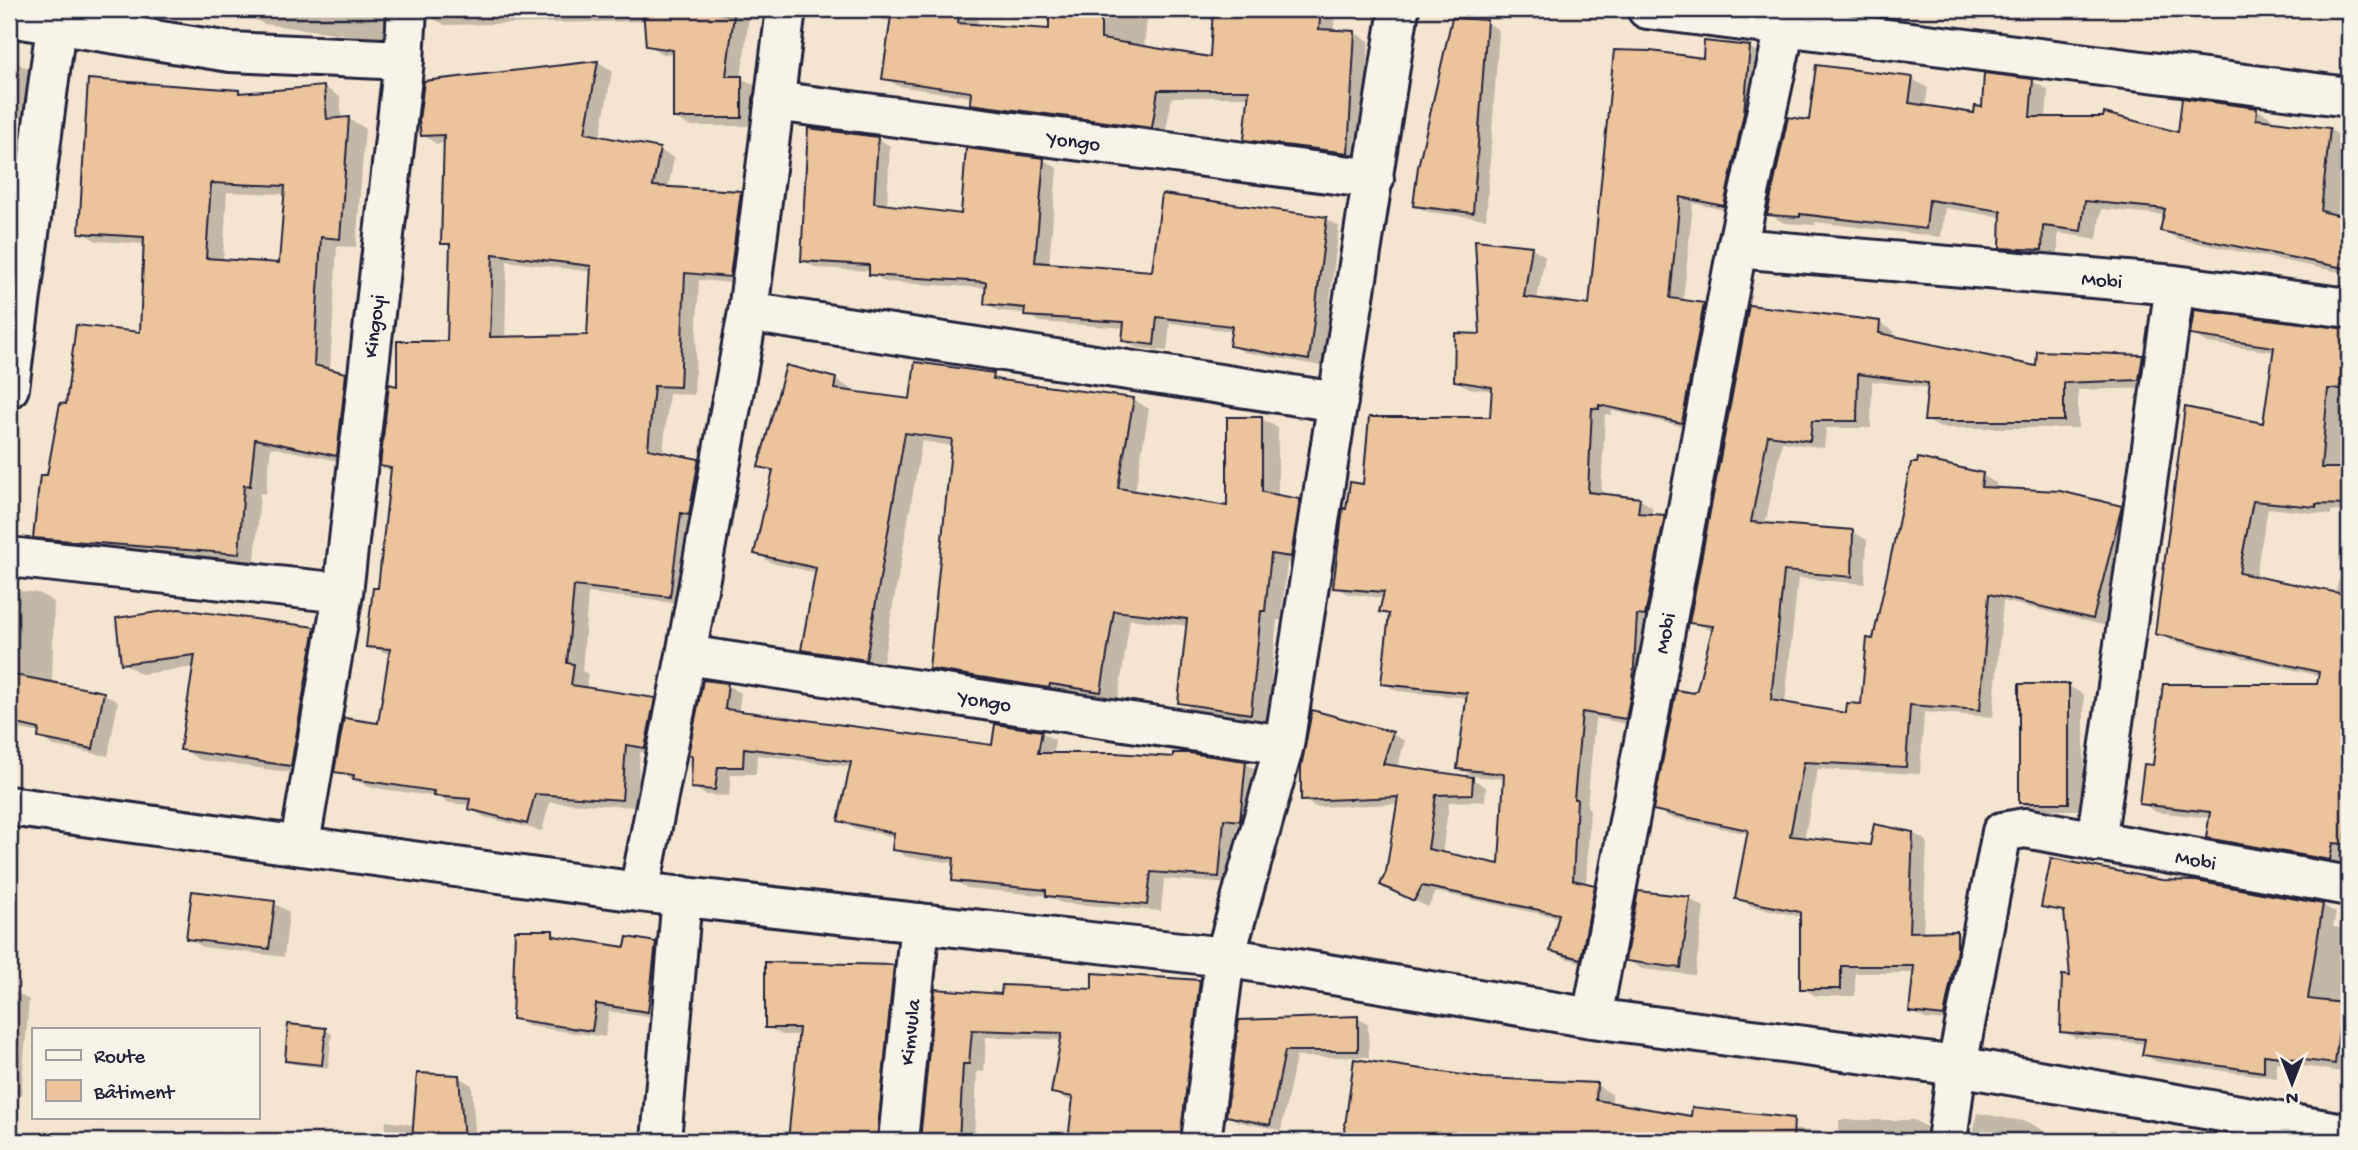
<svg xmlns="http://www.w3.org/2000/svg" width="2358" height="1150" viewBox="0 0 2358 1150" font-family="'Gochi Hand',sans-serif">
<rect width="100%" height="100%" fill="#f4e5d1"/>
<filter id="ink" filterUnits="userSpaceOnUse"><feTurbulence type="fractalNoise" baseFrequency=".0143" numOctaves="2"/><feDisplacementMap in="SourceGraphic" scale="14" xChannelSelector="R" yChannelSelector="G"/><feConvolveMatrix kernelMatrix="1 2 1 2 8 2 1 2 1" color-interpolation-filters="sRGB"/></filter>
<g filter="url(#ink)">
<path fill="#0003" fill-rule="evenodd" d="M 249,9 L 403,9 L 398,41 L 264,24 L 249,16 Z
M 429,9 L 750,9 L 741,78 L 756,86 L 756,126 L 689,126 L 674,117 L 674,55 L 663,54 L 648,45 L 646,21 L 445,25 L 430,17 Z
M 845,9 L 979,9 L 977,26 L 1051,30 L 1051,9 L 1148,9 L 1144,48 L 1212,59 L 1215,9 L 1336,9 L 1333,32 L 1355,33 L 1369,41 L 1361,160 L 1259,147 L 1246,139 L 1250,97 L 1172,97 L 1165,135 L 986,111 L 972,103 L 972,97 L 898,86 L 884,78 L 892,22 Z
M 1486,22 L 1499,30 L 1486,219 L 1428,212 L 1415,205 Z
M 1706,43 L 1750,48 L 1763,55 L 1737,213 L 1693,203 L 1683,302 L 1704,305 L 1717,312 L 1695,429 L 1612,411 L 1612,415 L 1605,414 L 1601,495 L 1639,499 L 1652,507 L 1652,516 L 1664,516 L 1677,524 L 1639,726 L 1595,718 L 1587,807 L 1590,809 L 1586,885 L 1607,894 L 1594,966 L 1565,958 L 1552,950 L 1560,918 L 1436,892 L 1428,907 L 1395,892 L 1398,804 L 1316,807 L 1303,800 L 1392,734 L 1405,741 L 1397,768 L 1472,779 L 1486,787 L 1485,801 L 1449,802 L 1442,854 L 1500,866 L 1505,779 L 1472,776 L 1459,768 L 1468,698 L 1397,691 L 1383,683 L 1390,616 L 1381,611 L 1385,598 L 1348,594 L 1335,587 L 1365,486 L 1491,419 L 1493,391 L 1469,388 L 1456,380 L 1532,248 L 1545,256 L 1537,300 L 1590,307 L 1704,60 Z
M 9,60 L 30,69 L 23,118 L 14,117 L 9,175 Z
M 598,62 L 612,71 L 600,138 L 659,150 L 674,158 L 668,189 L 741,193 L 755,201 L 745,284 L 699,280 L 694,395 L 669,393 L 663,453 L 699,460 L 713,469 L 684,604 L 588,593 L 582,671 L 588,674 L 586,689 L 655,700 L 669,708 L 660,755 L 640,752 L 636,807 L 550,802 L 542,831 L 484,817 L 470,808 L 471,805 L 449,803 L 438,797 L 369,787 L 336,771 L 380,725 L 391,655 L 368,646 L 379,590 L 393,471 L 381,465 L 399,388 L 449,343 L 451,247 L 443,243 L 446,143 L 437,144 L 423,135 L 425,83 ZM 507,261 L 593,272 L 589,337 L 505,338 Z
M 1912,79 L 1928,88 L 1925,107 L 1976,115 L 2032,81 L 2048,90 L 2046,119 L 2180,135 L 2256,109 L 2272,118 L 2272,123 L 2330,130 L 2346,139 L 2337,217 L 2349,219 L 2349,274 L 2178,239 L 2162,230 L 2165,215 L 2101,209 L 2097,239 L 2058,233 L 2058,258 L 2017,256 L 2002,247 L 2002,217 L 1945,208 L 1941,237 L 1815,222 L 1815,225 L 1784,223 L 1769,214 L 1810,121 Z
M 324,87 L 340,97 L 342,119 L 349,119 L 365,128 L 356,247 L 337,246 L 330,371 L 345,375 L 362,384 L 353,464 L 271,447 L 266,494 L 260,493 L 255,563 L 51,546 L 35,537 L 68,407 L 141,334 L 146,244 L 97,241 L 81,232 L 238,92 ZM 227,192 L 286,194 L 281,265 L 223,261 Z
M 877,138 L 890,146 L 887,206 L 962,216 L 1044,160 L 1057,168 L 1049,265 L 1153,273 L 1326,219 L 1339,226 L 1322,366 L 1244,352 L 1231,345 L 1233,331 L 1170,323 L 1167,351 L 1137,348 L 1124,341 L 1125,328 L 1039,322 L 1026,313 L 999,311 L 986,303 L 987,288 L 884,282 L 871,271 L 816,268 L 802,260 Z
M 1750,306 L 1880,323 L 1894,331 L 1893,338 L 2038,368 L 2142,357 L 2156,365 L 2153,388 L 2078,390 L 2078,428 L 1940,428 L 1926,420 L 1929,388 L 1872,381 L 1871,428 L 1826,428 L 1824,448 L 1782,442 L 1765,525 L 1853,532 L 1867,540 L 1865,584 L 1798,578 L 1785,704 L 1848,715 L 1863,706 L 1875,641 L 1982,475 L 1996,483 L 1995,489 L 2121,508 L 2135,516 L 2107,626 L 2003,601 L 1993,717 L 1924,712 L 1920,774 L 1818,769 L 1804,839 L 1871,847 L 1913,833 L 1927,841 L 1923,933 L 1957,933 L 1971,941 L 1958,1022 L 1925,1019 L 1911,1011 L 1915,973 L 1855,973 L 1855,996 L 1816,996 L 1802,988 L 1802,917 L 1751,906 L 1737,898 L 1749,834 L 1669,817 L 1655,809 L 1699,690 L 1713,631 L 1691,622 Z
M 2349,331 L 2349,512 L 2331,511 L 2331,515 L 2268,508 L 2255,578 L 2335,594 L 2339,579 L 2349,581 L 2349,851 L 2345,868 L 2223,846 L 2208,837 L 2211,818 L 2156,812 L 2141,803 L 2154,767 L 2319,686 L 2320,676 L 2172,641 L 2157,633 L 2265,425 L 2275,352 L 2207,343 L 2192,334 Z
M 993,375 L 1005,382 L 1133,399 L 1149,409 L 1135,492 L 1229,508 L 1262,419 L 1278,428 L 1278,497 L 1300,501 L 1316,511 L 1307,566 L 1287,562 L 1281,620 L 1277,620 L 1267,722 L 1197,712 L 1180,702 L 1188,626 L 1130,619 L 1118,700 L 1066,692 L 1065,696 L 947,678 L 930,668 L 953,446 L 922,441 L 882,668 L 820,659 L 803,649 L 817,573 L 772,563 L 756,554 L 774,474 L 760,466 L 836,380 L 852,389 L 851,393 L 911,401 Z
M 9,590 L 39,593 L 54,602 L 52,684 L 103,693 L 118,702 L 108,756 L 54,746 L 39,737 L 40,733 L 9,727 Z
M 314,629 L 332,639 L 309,775 L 200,760 L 182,749 L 195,667 L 141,674 L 123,663 Z
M 727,685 L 741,693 L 738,713 L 993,747 L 1041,732 L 1055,740 L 1053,755 L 1245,763 L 1259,771 L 1253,828 L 1237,826 L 1232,884 L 1164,879 L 1161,911 L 1061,903 L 1049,896 L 967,888 L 954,880 L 955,863 L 907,857 L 894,849 L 895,837 L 853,828 L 840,820 L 852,767 L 757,755 L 756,774 L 731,774 L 729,796 L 706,795 L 693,787 Z
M 2069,686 L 2084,695 L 2084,810 L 2035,810 L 2020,802 Z
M 2162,882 L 2323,905 L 2336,913 L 2333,927 L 2349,929 L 2349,1073 L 2276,1062 L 2277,1078 L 2157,1062 L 2144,1054 L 2146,1044 L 2075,1038 L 2062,1031 L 2072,978 L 2067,915 L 2043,906 Z
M 1689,899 L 1704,907 L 1695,975 L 1642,969 L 1627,960 Z
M 274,903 L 289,912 L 284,957 L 203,947 L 188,939 Z
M 552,932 L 565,940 L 627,949 L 655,943 L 669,951 L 660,1019 L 609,1011 L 605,1037 L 527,1026 L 514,1018 Z
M 893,967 L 908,976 L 891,1141 L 790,1141 L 800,1035 L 782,1035 L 767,1027 Z
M 1199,982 L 1214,990 L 1195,1141 L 1069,1141 L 1074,1102 L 1053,1093 L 1062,1040 L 986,1037 L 984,1072 L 977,1071 L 974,1141 L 922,1141 L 937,991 L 1003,996 Z
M 9,988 L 29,1000 L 21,1095 L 9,1094 Z
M 1357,1018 L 1368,1024 L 1369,1057 L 1296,1057 L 1281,1130 L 1239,1122 L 1228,1115 L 1240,1022 Z
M 325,1030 L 332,1034 L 328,1068 L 294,1064 L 287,1060 Z
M 1355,1061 L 1483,1079 L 1596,1085 L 1612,1094 L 1612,1104 L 1686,1123 L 1683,1141 L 1345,1141 Z
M 458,1077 L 472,1085 L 475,1132 L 499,1135 L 511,1141 L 384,1141 L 386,1121 L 415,1125 Z
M 1725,1113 L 1772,1128 L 1839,1133 L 1839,1120 L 1914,1120 L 1928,1128 L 1928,1141 L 1725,1141 Z
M 1977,1113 L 2028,1122 L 2046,1132 L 2090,1137 L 2097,1141 L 1972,1141 Z"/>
<path fill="#ecc49c" stroke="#22223b" stroke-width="2" fill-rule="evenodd" d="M 643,9 L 688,9 L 734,15 L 726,76 L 742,76 L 742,118 L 673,118 L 673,50 L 646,46 Z
M 892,9 L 960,9 L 958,23 L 1049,29 L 1049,9 L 1101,9 L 1101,39 L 1210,57 L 1213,9 L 1321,9 L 1319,29 L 1355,31 L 1348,153 L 1244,140 L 1249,90 L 1158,90 L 1152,128 L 970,104 L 971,92 L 882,79 Z
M 1452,18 L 1487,20 L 1473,213 L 1413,206 L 1418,167 Z
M 1704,41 L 1750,46 L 1744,113 L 1724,206 L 1680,197 L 1670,298 L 1704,303 L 1682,423 L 1599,405 L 1599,409 L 1592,408 L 1588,492 L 1640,498 L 1638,513 L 1665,515 L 1645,616 L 1637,615 L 1633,683 L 1626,719 L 1582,712 L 1574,799 L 1577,799 L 1573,880 L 1595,885 L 1581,959 L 1550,951 L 1559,914 L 1422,886 L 1414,901 L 1380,885 L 1386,872 L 1398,797 L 1301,801 L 1301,767 L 1312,710 L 1393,732 L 1383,764 L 1473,777 L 1472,794 L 1436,795 L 1428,849 L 1499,864 L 1504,774 L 1457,769 L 1467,693 L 1381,684 L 1389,614 L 1379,612 L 1384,592 L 1333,588 L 1343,508 L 1346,509 L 1350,482 L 1363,484 L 1369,417 L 1490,417 L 1492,387 L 1454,381 L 1455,333 L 1480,334 L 1475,240 L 1532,246 L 1524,297 L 1589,305 L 1614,50 L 1651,51 L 1703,58 Z
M 598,61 L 585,133 L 660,148 L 653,186 L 741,191 L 730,277 L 685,273 L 680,387 L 654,386 L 648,449 L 699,459 L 689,515 L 681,513 L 670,597 L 574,586 L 567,663 L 574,664 L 571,685 L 655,698 L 645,748 L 626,745 L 622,800 L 535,794 L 527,824 L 468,809 L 470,799 L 433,796 L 434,791 L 353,779 L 354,775 L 334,772 L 344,718 L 378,723 L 390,649 L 366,647 L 373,588 L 378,588 L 391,468 L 380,466 L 389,384 L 397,386 L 397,341 L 447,341 L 450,244 L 441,244 L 444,135 L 421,136 L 419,120 L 424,81 ZM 493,254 L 591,266 L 587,335 L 490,337 Z
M 1816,65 L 1913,77 L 1909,103 L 1974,113 L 1975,106 L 1982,107 L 1984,73 L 2033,79 L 2030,117 L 2103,117 L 2104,113 L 2178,132 L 2182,98 L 2257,108 L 2256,119 L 2330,128 L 2321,211 L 2349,218 L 2349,269 L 2160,231 L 2165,209 L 2085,201 L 2081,231 L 2043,226 L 2042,250 L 2000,248 L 2001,211 L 1929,200 L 1926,229 L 1800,214 L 1800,217 L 1767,215 L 1788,117 L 1809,120 Z
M 88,79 L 239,90 L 239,93 L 324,86 L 327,119 L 349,117 L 340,239 L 321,237 L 314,365 L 346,373 L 337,456 L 255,439 L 250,486 L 244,485 L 239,554 L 33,538 L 40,475 L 47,475 L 60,403 L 66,404 L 76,325 L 140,332 L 144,237 L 79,233 ZM 211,183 L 285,186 L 279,263 L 206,258 Z
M 808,128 L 878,137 L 874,203 L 961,214 L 966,148 L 1044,158 L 1035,262 L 1152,271 L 1162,194 L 1327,217 L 1309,360 L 1229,346 L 1232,326 L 1157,317 L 1154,345 L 1122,341 L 1124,322 L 1024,316 L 1025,308 L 984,304 L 986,282 L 869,275 L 869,265 L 801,261 Z
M 1749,305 L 1880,321 L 1879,333 L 2036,366 L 2037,351 L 2143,355 L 2139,380 L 2064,383 L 2064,421 L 1924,421 L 1928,383 L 1858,374 L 1857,421 L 1812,421 L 1810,441 L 1768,435 L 1751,522 L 1853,530 L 1852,577 L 1784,571 L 1771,700 L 1846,713 L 1847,703 L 1861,704 L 1867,638 L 1873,639 L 1911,463 L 1917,463 L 1918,458 L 1983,473 L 1981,487 L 2060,491 L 2122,506 L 2093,619 L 1989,594 L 1980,710 L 1910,705 L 1906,767 L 1804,762 L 1790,836 L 1870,845 L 1874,824 L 1913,832 L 1909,932 L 1957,931 L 1957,949 L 1944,1016 L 1909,1012 L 1914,966 L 1841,966 L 1841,989 L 1800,989 L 1800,912 L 1735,899 L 1748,830 L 1653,810 L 1676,690 L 1694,693 L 1697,689 L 1713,626 L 1689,623 Z
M 2194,310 L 2349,329 L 2349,358 L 2342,357 L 2340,389 L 2328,389 L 2321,468 L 2349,468 L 2349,505 L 2316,504 L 2316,507 L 2253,501 L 2239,573 L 2349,595 L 2349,785 L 2345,844 L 2333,843 L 2330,860 L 2206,838 L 2210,812 L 2139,804 L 2144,764 L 2153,765 L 2163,684 L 2317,684 L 2319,672 L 2155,634 L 2185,407 L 2263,423 L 2274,347 L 2190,335 Z
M 915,362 L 994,373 L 993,379 L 1134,398 L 1118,488 L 1227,506 L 1227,417 L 1262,417 L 1262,492 L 1300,499 L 1291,557 L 1271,554 L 1265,611 L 1261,611 L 1251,714 L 1178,703 L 1187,619 L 1114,611 L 1101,692 L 1050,684 L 1049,688 L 929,669 L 952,439 L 905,433 L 866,660 L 801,650 L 816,568 L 754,554 L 773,470 L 758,467 L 786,365 L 836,378 L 834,389 L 910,399 Z
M 179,609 L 315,627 L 291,766 L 180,750 L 195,655 L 121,664 L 116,618 Z
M 9,674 L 104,692 L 93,749 L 38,738 L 39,729 L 9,722 Z
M 703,680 L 728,683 L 725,709 L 992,745 L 995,724 L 1042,731 L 1038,753 L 1115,753 L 1173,757 L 1173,753 L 1189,753 L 1246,761 L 1240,821 L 1224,819 L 1219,877 L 1151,872 L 1147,905 L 1046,896 L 1046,890 L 952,881 L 954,858 L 892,850 L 894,833 L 838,821 L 851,762 L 744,748 L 743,767 L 718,767 L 715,790 L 691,788 L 692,756 L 688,755 Z
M 2019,684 L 2069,684 L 2069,803 L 2019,803 Z
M 2051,858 L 2162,880 L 2196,881 L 2323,904 L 2308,999 L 2342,1003 L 2335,1064 L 2264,1055 L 2264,1072 L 2142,1055 L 2145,1039 L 2060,1032 L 2062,975 L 2070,976 L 2064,911 L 2041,907 Z
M 192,891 L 275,901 L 269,949 L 186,939 Z
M 1638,891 L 1690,897 L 1681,968 L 1625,961 Z
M 515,930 L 553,930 L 553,936 L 625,947 L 627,937 L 656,942 L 648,1012 L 596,1004 L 592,1031 L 512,1019 Z
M 765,962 L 894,965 L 877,1141 L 788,1141 L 799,1028 L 765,1028 Z
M 1092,973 L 1200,980 L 1180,1141 L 1068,1141 L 1073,1097 L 1051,1093 L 1062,1033 L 972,1030 L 969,1064 L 963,1064 L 959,1141 L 920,1141 L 935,989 L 1001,994 L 1002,985 L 1092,989 Z
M 1358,1016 L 1358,1051 L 1285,1051 L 1270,1125 L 1226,1116 L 1239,1020 Z
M 288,1024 L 326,1028 L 322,1065 L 285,1061 Z
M 1354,1059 L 1483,1078 L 1597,1083 L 1596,1100 L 1691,1116 L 1692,1107 L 1794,1118 L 1793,1141 L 1343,1141 Z
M 417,1073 L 459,1075 L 464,1141 L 412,1141 Z"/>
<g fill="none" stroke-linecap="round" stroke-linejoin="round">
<g stroke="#22223b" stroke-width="44">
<path id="minor" d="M 1647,9 L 2349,97
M 9,17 L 230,52 L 404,60
M 774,101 L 1374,179
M 1737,248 L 2175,285 L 2349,308
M 748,312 L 1338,402
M 9,388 L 56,25
M 9,557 L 343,593
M 686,655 L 1284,745
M 9,806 L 639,892 L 1225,957 L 1592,1018 L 1957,1066 L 2349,1134
M 2096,842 L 2175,285
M 300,843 L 343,593 L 404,60 L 407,9
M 639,892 L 686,655 L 748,312 L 786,9
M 1592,1018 L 1737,248 L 1785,27
M 661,1141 L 682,896
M 898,1141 L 920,923
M 1201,1141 L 1225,957 L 1284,745 L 1399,9
M 1947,1141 L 1957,1066 L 2002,832 L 2025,828 L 2349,886"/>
</g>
<use href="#minor" stroke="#f7f3e8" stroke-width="38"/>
</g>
</g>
<g text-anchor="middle" stroke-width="7" stroke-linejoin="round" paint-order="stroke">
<g font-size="21" fill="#22223b" stroke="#f7f3e8">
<text transform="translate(1074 140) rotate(7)" y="7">Yongo</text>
<text transform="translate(2102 279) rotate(5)" y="7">Mobi</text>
<text transform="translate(373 326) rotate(-83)" y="7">Kingoyi</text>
<text transform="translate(1664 633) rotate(-79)" y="7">Mobi</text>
<text transform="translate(985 700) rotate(9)" y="7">Yongo</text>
<text transform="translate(2196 859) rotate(10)" y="7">Mobi</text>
<text transform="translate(909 1032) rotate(-84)" y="7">Kimvula</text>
</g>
</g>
<rect width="2358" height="1150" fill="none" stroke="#f7f3e8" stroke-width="35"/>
<rect x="18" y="18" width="2323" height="1115" fill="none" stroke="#22223b" stroke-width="2.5" filter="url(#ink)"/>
<rect x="32" y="1028" width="228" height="91" fill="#f7f3e8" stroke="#a29fa3" stroke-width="2"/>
<rect x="46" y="1050" width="35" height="10" fill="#f7f3e8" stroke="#a29fa3" stroke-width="2"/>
<text x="94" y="1062" font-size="21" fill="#22223b">Route</text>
<rect x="46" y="1080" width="35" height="21" fill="#ecc49c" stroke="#a29fa3" stroke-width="2"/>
<text x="94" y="1098" font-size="21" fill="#22223b">Bâtiment</text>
<g transform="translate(2292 1083) rotate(180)" stroke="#f7f3e8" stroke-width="5" paint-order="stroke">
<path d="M0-5L12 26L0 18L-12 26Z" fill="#22223b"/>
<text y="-10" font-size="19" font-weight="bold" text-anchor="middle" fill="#22223b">N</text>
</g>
</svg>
